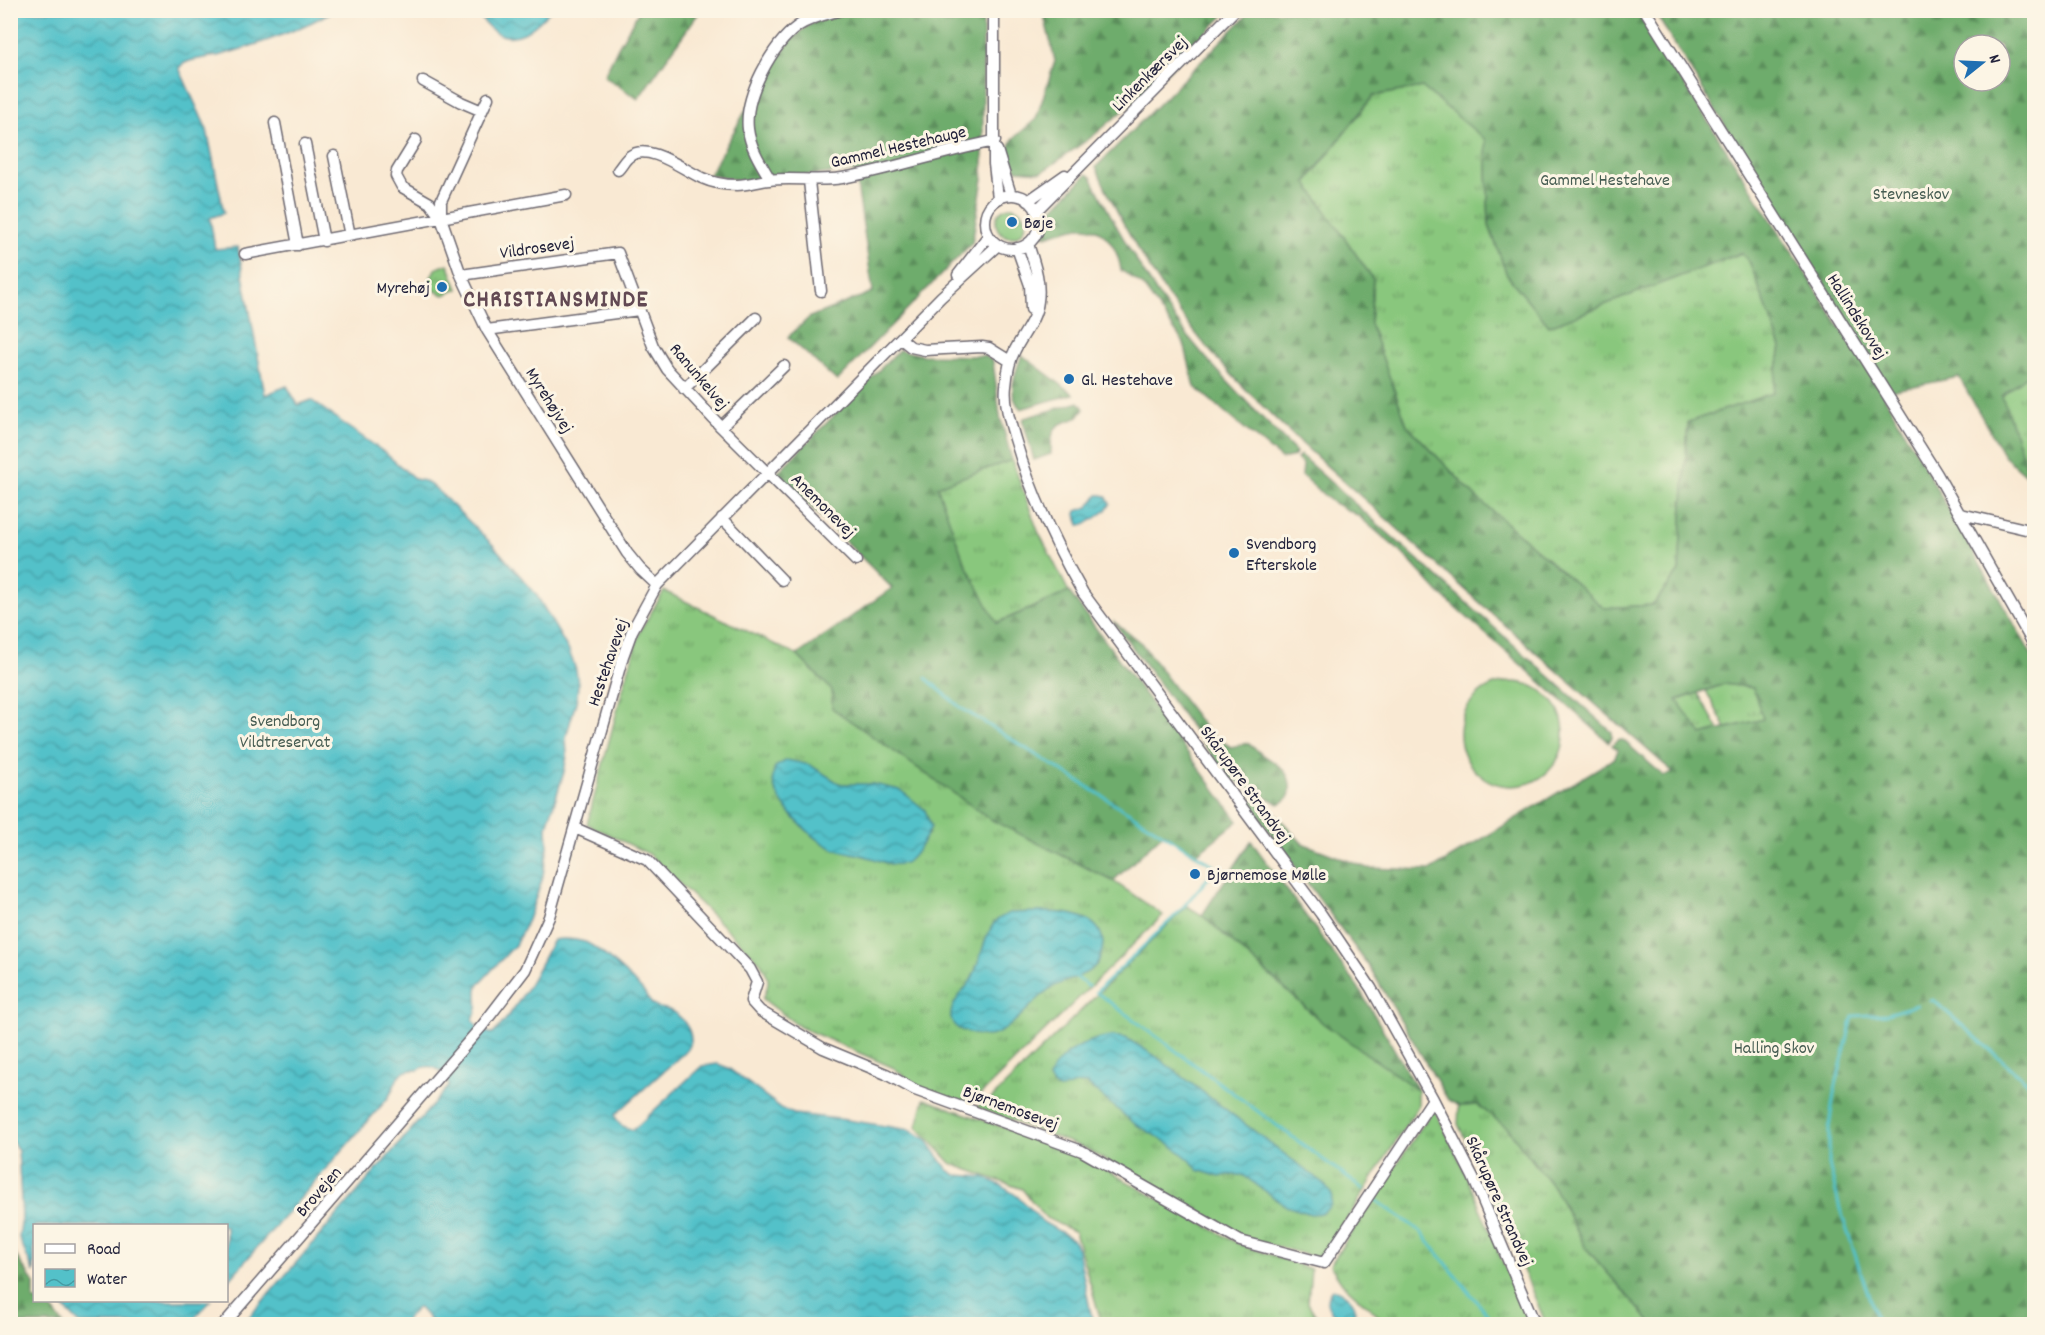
<svg xmlns="http://www.w3.org/2000/svg" width="2045" height="1335" viewBox="0 0 2045 1335" font-family="Dekko,sans-serif">
<defs>
<pattern id="grass-tufts" width="24" height="20" patternUnits="userSpaceOnUse" patternTransform="scale(1.5)"><rect width="24" height="20" fill="#89c77d"/><path d="M3 7l-1-3M5 7V3M7 7l1-3M15 17l-1-3M17 17v-4M19 17l1-3" fill="none" stroke="#70a168"/></pattern>
<pattern id="forest-firs" width="22" height="20" patternUnits="userSpaceOnUse" patternTransform="scale(1.5)"><rect width="22" height="20" fill="#6eac6c"/><path d="M5 1l3.5 6h-7zM16 11l3.5 6h-7z" fill="#5a8c5a"/></pattern>
<pattern id="water-waves" width="16" height="10" patternUnits="userSpaceOnUse" patternTransform="scale(1.5)"><rect width="16" height="10" fill="#53c1c9"/><path d="M0 5q4-4 8 0t8 0" fill="none" stroke="#449ca4"/></pattern>
</defs>
<rect width="100%" height="100%" fill="#fcf5e5"/>
<filter id="ink" filterUnits="userSpaceOnUse"><feTurbulence type="fractalNoise" baseFrequency=".0167" numOctaves="2"/><feDisplacementMap in="SourceGraphic" scale="12" xChannelSelector="R" yChannelSelector="G"/><feConvolveMatrix kernelMatrix="1 2 1 2 8 2 1 2 1" color-interpolation-filters="sRGB"/></filter>
<filter id="wash" filterUnits="userSpaceOnUse"><feTurbulence type="fractalNoise" baseFrequency=".008" numOctaves="4" result="noise"/><feDisplacementMap in="SourceGraphic" scale="24" xChannelSelector="R" yChannelSelector="G"/><feGaussianBlur stdDeviation="1.35" result="paint"/><feColorMatrix in="noise" values="0 0 0 0 0 0 0 0 0 0 0 0 0 0 0 0 0 1.4 0 .05"/><feComposite in="paint" operator="in"/></filter>
<g filter="url(#wash)">
<rect width="100%" height="100%" fill="#f9e9d3"/>
<path fill="url(#grass-tufts)" stroke="#56745c" stroke-width="1.5" d="M 1422,87 L 1486,140 L 1489,225 L 1507,275 L 1549,325 L 1742,253 L 1750,263 L 1781,347 L 1773,393 L 1688,422 L 1679,571 L 1653,605 L 1604,608 L 1476,497 L 1407,425 L 1370,324 L 1373,279 L 1306,183 L 1373,96 Z
M996 222a15 15 0 1 1 30 0a15 15 0 1 1-30 0Z
M 448,264 L 458,289 L 444,295 L 433,290 L 430,280 L 435,269 Z
M 2034,370 L 2034,479 L 2031,480 L 2002,396 Z
M 1012,460 L 1038,531 L 1069,592 L 996,623 L 964,561 L 936,486 Z
M 664,591 L 797,655 L 832,690 L 992,820 L 1113,881 L 1163,915 L 979,1096 L 960,1103 L 916,1086 L 894,1068 L 800,1027 L 763,999 C 770,982 770,978 760,962 L 649,854 L 587,824 L 622,692 L 640,631 Z
M 1724,684 L 1753,688 L 1764,719 L 1726,728 L 1706,691 Z
M 1698,693 L 1719,730 L 1701,735 L 1676,701 Z
M 1187,906 L 1202,915 L 1324,1024 L 1418,1090 L 1418,1106 L 1322,1259 L 1242,1237 L 1084,1148 L 976,1107 L 990,1100 Z
M 924,1099 L 1080,1155 L 1239,1244 L 1311,1269 L 1308,1303 L 1321,1324 L 1102,1324 L 1075,1232 L 1046,1218 L 1022,1189 L 952,1164 L 917,1127 Z
M 1478,1105 L 1508,1129 L 1554,1188 L 1586,1248 L 1652,1324 L 1546,1324 L 1486,1183 L 1458,1124 L 1459,1106 Z
M 1434,1108 L 1460,1161 L 1529,1324 L 1387,1324 L 1342,1283 L 1330,1265 Z"/>
<path fill="url(#forest-firs)" stroke="#486754" stroke-width="1.5" fill-rule="evenodd" d="M 639,11 L 700,11 L 638,99 L 604,76 L 618,47 Z
M 826,11 L 983,11 L 983,179 L 972,243 L 837,381 L 788,337 L 810,317 L 873,292 L 855,171 L 744,181 L 709,175 L 769,70 L 792,39 Z
M 1043,11 L 1228,11 L 1155,84 L 1093,136 L 1042,172 L 1017,170 L 1008,151 L 1013,139 L 1036,119 L 1055,61 Z
M 1251,11 L 1637,11 L 1883,394 L 2034,659 L 2034,1324 L 1652,1324 L 1586,1248 L 1554,1188 L 1508,1129 L 1478,1105 L 1459,1106 L 1448,1100 L 1370,968 L 1241,793 L 1273,811 L 1302,843 L 1367,868 L 1431,870 L 1615,758 L 1618,750 L 1612,745 L 1618,740 L 1623,740 L 1664,776 L 1673,772 C 1579,690 1484,608 1391,523 C 1337,475 1282,428 1232,375 C 1177,318 1127,239 1096,167 ZM 1422,87 L 1486,140 L 1489,225 L 1507,275 L 1549,326 L 1741,253 L 1750,263 L 1781,347 L 1773,393 L 1688,422 L 1679,571 L 1653,605 L 1604,608 L 1476,497 L 1407,425 L 1370,324 L 1373,279 L 1306,182 L 1373,96 ZM 1724,684 L 1753,688 L 1763,719 L 1702,735 L 1677,700 Z
M 1654,11 L 2034,11 L 2034,370 L 2002,396 L 2031,480 L 2004,456 L 1959,377 L 1890,391 ZM 1964,45 L 2000,45 L 2000,81 L 1964,81 Z
M 1087,174 L 1091,177 C 1121,238 1157,300 1201,352 C 1231,387 1264,420 1296,452 L 1295,456 L 1281,459 L 1195,387 L 1184,343 L 1142,285 L 1121,270 C 1118,250 1106,227 1083,227 C 1071,227 1057,233 1046,236 L 1042,234 L 1047,215 Z
M 899,350 L 923,355 L 985,356 L 993,361 L 1000,416 L 1012,460 L 937,486 L 964,561 L 997,623 L 1069,592 L 1238,821 L 1195,855 L 1164,833 L 1113,881 L 992,820 L 832,708 L 832,690 L 797,655 L 892,588 L 777,473 Z
M 1022,355 L 1073,394 L 1021,409 C 1006,395 1015,372 1022,355 Z
M 1079,402 L 1084,409 C 1070,432 1050,409 1051,454 L 1034,460 L 1023,421 L 1024,418 Z
M 1300,455 L 1612,732 L 1612,737 L 1609,742 L 1438,592 L 1403,554 L 1376,531 L 1357,515 L 1332,502 L 1302,476 L 1303,465 L 1297,459 Z
M 1113,621 L 1141,643 L 1209,734 L 1231,747 L 1248,743 C 1262,758 1293,766 1290,790 C 1290,798 1286,801 1279,804 L 1227,776 Z
M 1251,841 L 1358,987 L 1418,1090 L 1324,1024 L 1202,915 Z
M 14,1253 L 34,1283 L 34,1300 L 46,1301 L 63,1324 L 11,1324 L 11,1257 Z"/>
<path fill="#89c77d" stroke="#56745c" stroke-width="1.5" d="M1460 734a52 52 0 1 1 104 0a52 52 0 1 1-104 0Z"/>
<path fill="url(#water-waves)" stroke="#3a7282" stroke-width="1.5" d="M 11,11 L 333,11 C 296,32 258,45 217,56 C 207,58 184,59 179,68 L 207,130 L 224,213 L 210,218 L 215,249 L 238,247 L 265,395 L 287,386 L 298,405 L 311,400 L 385,453 L 415,479 L 424,481 L 434,487 L 493,545 L 536,594 L 569,651 L 576,670 L 578,683 L 577,698 L 566,737 L 567,756 L 564,772 L 547,826 L 548,847 L 542,880 L 528,920 L 515,945 L 478,985 C 474,1000 482,1003 473,1019 L 479,1030 L 493,1034 C 519,1007 536,973 553,940 C 564,938 575,939 585,942 C 597,946 633,980 642,990 C 646,995 649,1001 653,1005 C 659,1010 665,1007 671,1011 C 683,1017 697,1035 688,1049 L 615,1115 C 618,1126 624,1127 633,1130 L 702,1066 L 718,1064 L 728,1068 L 784,1110 L 794,1114 L 847,1120 L 910,1130 L 926,1139 L 948,1170 L 956,1175 L 984,1177 L 1002,1186 L 1017,1196 L 1043,1222 L 1073,1239 L 1078,1249 L 1093,1324 L 426,1324 L 430,1320 L 418,1307 L 401,1324 L 243,1324 L 449,1086 C 445,1071 432,1061 418,1070 C 394,1069 399,1081 388,1098 L 227,1282 L 226,1226 L 34,1226 L 34,1273 L 19,1238 L 22,1217 L 18,1150 L 11,1140 Z
M 477,11 L 477,10 L 550,11 C 543,18 535,28 524,33 C 503,43 486,29 477,11 Z
M 1098,495 L 1102,495 L 1106,496 L 1110,504 C 1107,512 1087,525 1079,525 L 1076,514 L 1077,511 L 1088,507 Z
M 787,760 L 810,765 L 840,784 L 873,784 L 900,790 L 925,810 L 931,827 C 927,836 916,855 908,861 C 896,869 880,860 868,857 C 859,854 850,853 841,851 C 817,846 776,805 773,781 C 772,777 774,771 775,767 Z
M 1009,913 C 1036,912 1101,905 1103,943 C 1103,951 1099,963 1093,968 C 1081,979 1061,980 1048,990 C 1034,1001 1012,1028 996,1034 C 988,1037 982,1036 974,1034 C 964,1031 952,1029 951,1017 C 950,1002 966,990 972,978 C 981,960 983,939 994,923 C 998,918 1004,916 1009,913 Z
M 1111,1036 L 1126,1038 L 1154,1055 L 1324,1184 L 1332,1195 L 1331,1205 L 1323,1213 L 1311,1214 L 1286,1206 L 1243,1175 L 1227,1175 L 1220,1177 L 1198,1170 L 1190,1160 L 1170,1144 L 1135,1124 L 1087,1084 C 1083,1084 1079,1083 1076,1084 C 1062,1087 1059,1096 1049,1079 C 1055,1055 1088,1039 1111,1036 Z
M 1332,1290 C 1347,1289 1369,1314 1343,1320 C 1330,1313 1321,1303 1332,1290 Z
M 57,1301 L 210,1301 L 189,1324 L 80,1324 Z"/>
<g fill="none" stroke-linecap="round" stroke-linejoin="round">
<path stroke="#53c1c9" stroke-width="3" d="M 926,678 L 961,708 L 1213,865 L 1209,877 L 1178,913 L 1096,992 L 1363,1189
M 1076,977 L 1088,986
M 1931,1001 L 1933,1000 L 2034,1088
M 1376,1200 L 1420,1231 L 1495,1324
M 1878,1324 L 1840,1209 L 1829,1164 L 1829,1127 L 1834,1093 L 1853,1016 L 1887,1014 L 1917,1005"/>
</g>
</g>
<g filter="url(#ink)">
<g fill="none" stroke-linecap="round" stroke-linejoin="round">
<g stroke="#6d6870" stroke-width="13">
<path id="minor" d="M 994,10 L 994,164 L 998,198
M 1645,10 L 1937,474 L 2034,645
M 423,81 L 461,102 L 482,111
M 275,123 L 298,245
M 416,140 L 397,171 L 396,176 L 402,187 L 430,203 L 441,218 L 461,275 L 487,330 L 627,553 L 640,569 L 657,585
M 305,144 L 324,241
M 997,150 L 1011,195
M 334,156 L 350,236
M 618,170 C 622,166 625,159 630,156 C 648,142 684,170 702,178 C 713,183 725,185 737,185 C 748,185 758,181 769,180 C 793,177 818,182 842,178 C 894,169 943,151 995,141
M 770,179 C 761,164 750,147 748,129 C 744,96 772,45 798,26 C 811,17 827,14 841,10
M 809,181 L 821,291
M985 222a27 27 0 1 1 54 0a27 27 0 1 1-54 0Z
M 1028,201 L 1065,175
M 1036,211 L 1235,10
M 441,218 L 441,201 L 488,98
M 1028,244 C 1034,263 1041,281 1038,301 C 1036,320 1023,334 1015,350 C 1009,361 1007,374 1006,386 C 1004,404 1010,422 1015,439 C 1031,494 1055,544 1083,593 L 1321,914 L 1371,988 L 1433,1099 L 1473,1177 L 1535,1324
M 1017,248 L 1030,285 L 1031,309
M 245,254 L 566,195
M 461,275 L 618,253 L 653,346 L 667,369 L 721,427 L 856,561
M 958,275 L 988,236
M 487,330 L 639,310
M 901,339 L 911,347 L 925,350 L 982,347 L 989,348 L 1010,361
M 684,389 L 756,318
M 721,427 L 784,366
M 1961,514 L 2034,531
M 722,518 L 782,580
M 575,828 L 647,860 L 750,969 L 757,982 L 751,1001 L 760,1011 L 823,1048 L 886,1074 L 915,1090 L 1082,1151 L 1240,1241 L 1324,1263 L 1433,1099
M 224,1324 L 482,1026 L 525,970 L 549,917 L 623,656 L 632,631 L 657,585 L 941,297 L 998,245"/>
</g>
<use href="#minor" stroke="#fff" stroke-width="10"/>
</g>
</g>
<g fill="#1f6fb2" stroke="#fcf5e5" stroke-width="2">
<circle cx="1012" cy="222" r="6"/>
<circle cx="442" cy="287" r="6"/>
<circle cx="1069" cy="379" r="6"/>
<circle cx="1234" cy="553" r="6"/>
<circle cx="1195" cy="874" r="6"/>
</g>
<g text-anchor="middle" stroke-width="6" stroke-linejoin="round" paint-order="stroke">
<g font-size="18" fill="#22223b" stroke="#fcf5e5">
<text transform="translate(1149 73) rotate(-45)" y="6">Linkenkærsvej</text>
<text transform="translate(898 146) rotate(-13)" y="6">Gammel Hestehauge</text>
<text transform="translate(537 247) rotate(-8)" y="6">Vildrosevej</text>
<text transform="translate(1858 316) rotate(58)" y="6">Hallindskovvej</text>
<text transform="translate(700 376) rotate(50)" y="6">Ranunkelvej</text>
<text transform="translate(550 400) rotate(58)" y="6">Myrehøjvej</text>
<text transform="translate(824 505) rotate(45)" y="6">Anemonevej</text>
<text transform="translate(607 662) rotate(-71)" y="6">Hestehavevej</text>
<text transform="translate(1246 784) rotate(54)" y="6">Skårupøre Strandvej</text>
<text transform="translate(1011 1107) rotate(20)" y="6">Bjørnemosevej</text>
<text transform="translate(318 1191) rotate(-49)" y="6">Brovejen</text>
<text transform="translate(1500 1201) rotate(66)" y="6">Skårupøre Strandvej</text>
</g>
<g font-size="18" fill="#465c52" stroke="#fcf5e5">
<text x="1605" y="185">Gammel Hestehave</text>
<text x="1911" y="199">Stevneskov</text>
<text x="285" y="726">Svendborg<tspan x="285" dy="21">Vildtreservat</tspan></text>
<text x="1774" y="1053">Halling Skov</text>
</g>
<g font-size="18" fill="#22223b" stroke="#fcf5e5" text-anchor="start">
<text x="1024" y="228">Bøje</text>
<text x="430" y="293" text-anchor="end">Myrehøj</text>
<text x="1081" y="385">Gl. Hestehave</text>
<text x="1246" y="549">Svendborg<tspan x="1246" dy="21">Efterskole</tspan></text>
<text x="1207" y="880">Bjørnemose Mølle</text>
</g>
<g font-size="24" font-weight="bold" letter-spacing="1.5" fill="#624953" stroke="#fcf5e5">
<text x="556" y="306">CHRISTIANSMINDE</text>
</g>
</g>
<rect width="2045" height="1335" fill="none" stroke="#fcf5e5" stroke-width="36"/>
<rect x="33" y="1224" width="195" height="78" fill="#fcf5e5" stroke="#a5a1a1" stroke-width="1.5"/>
<rect x="45" y="1244" width="30" height="9" fill="#ffffff" stroke="#a5a1a1" stroke-width="1.5"/>
<text x="87" y="1254" font-size="18" fill="#22223b">Road</text>
<rect x="45" y="1269" width="30" height="18" fill="url(#water-waves)" stroke="#a5a1a1" stroke-width="1.5"/>
<text x="87" y="1284" font-size="18" fill="#22223b">Water</text>
<g transform="translate(1982 63) rotate(72)"><circle r="28" fill="#fcf5e5" stroke="#a5a1a1" stroke-width="1.5"/>
<path d="M0-4.5L10 22L0 15L-10 22Z" fill="#1f6fb2"/>
<text y="-9" font-size="16" font-weight="bold" text-anchor="middle" fill="#22223b">N</text>
</g>
</svg>
